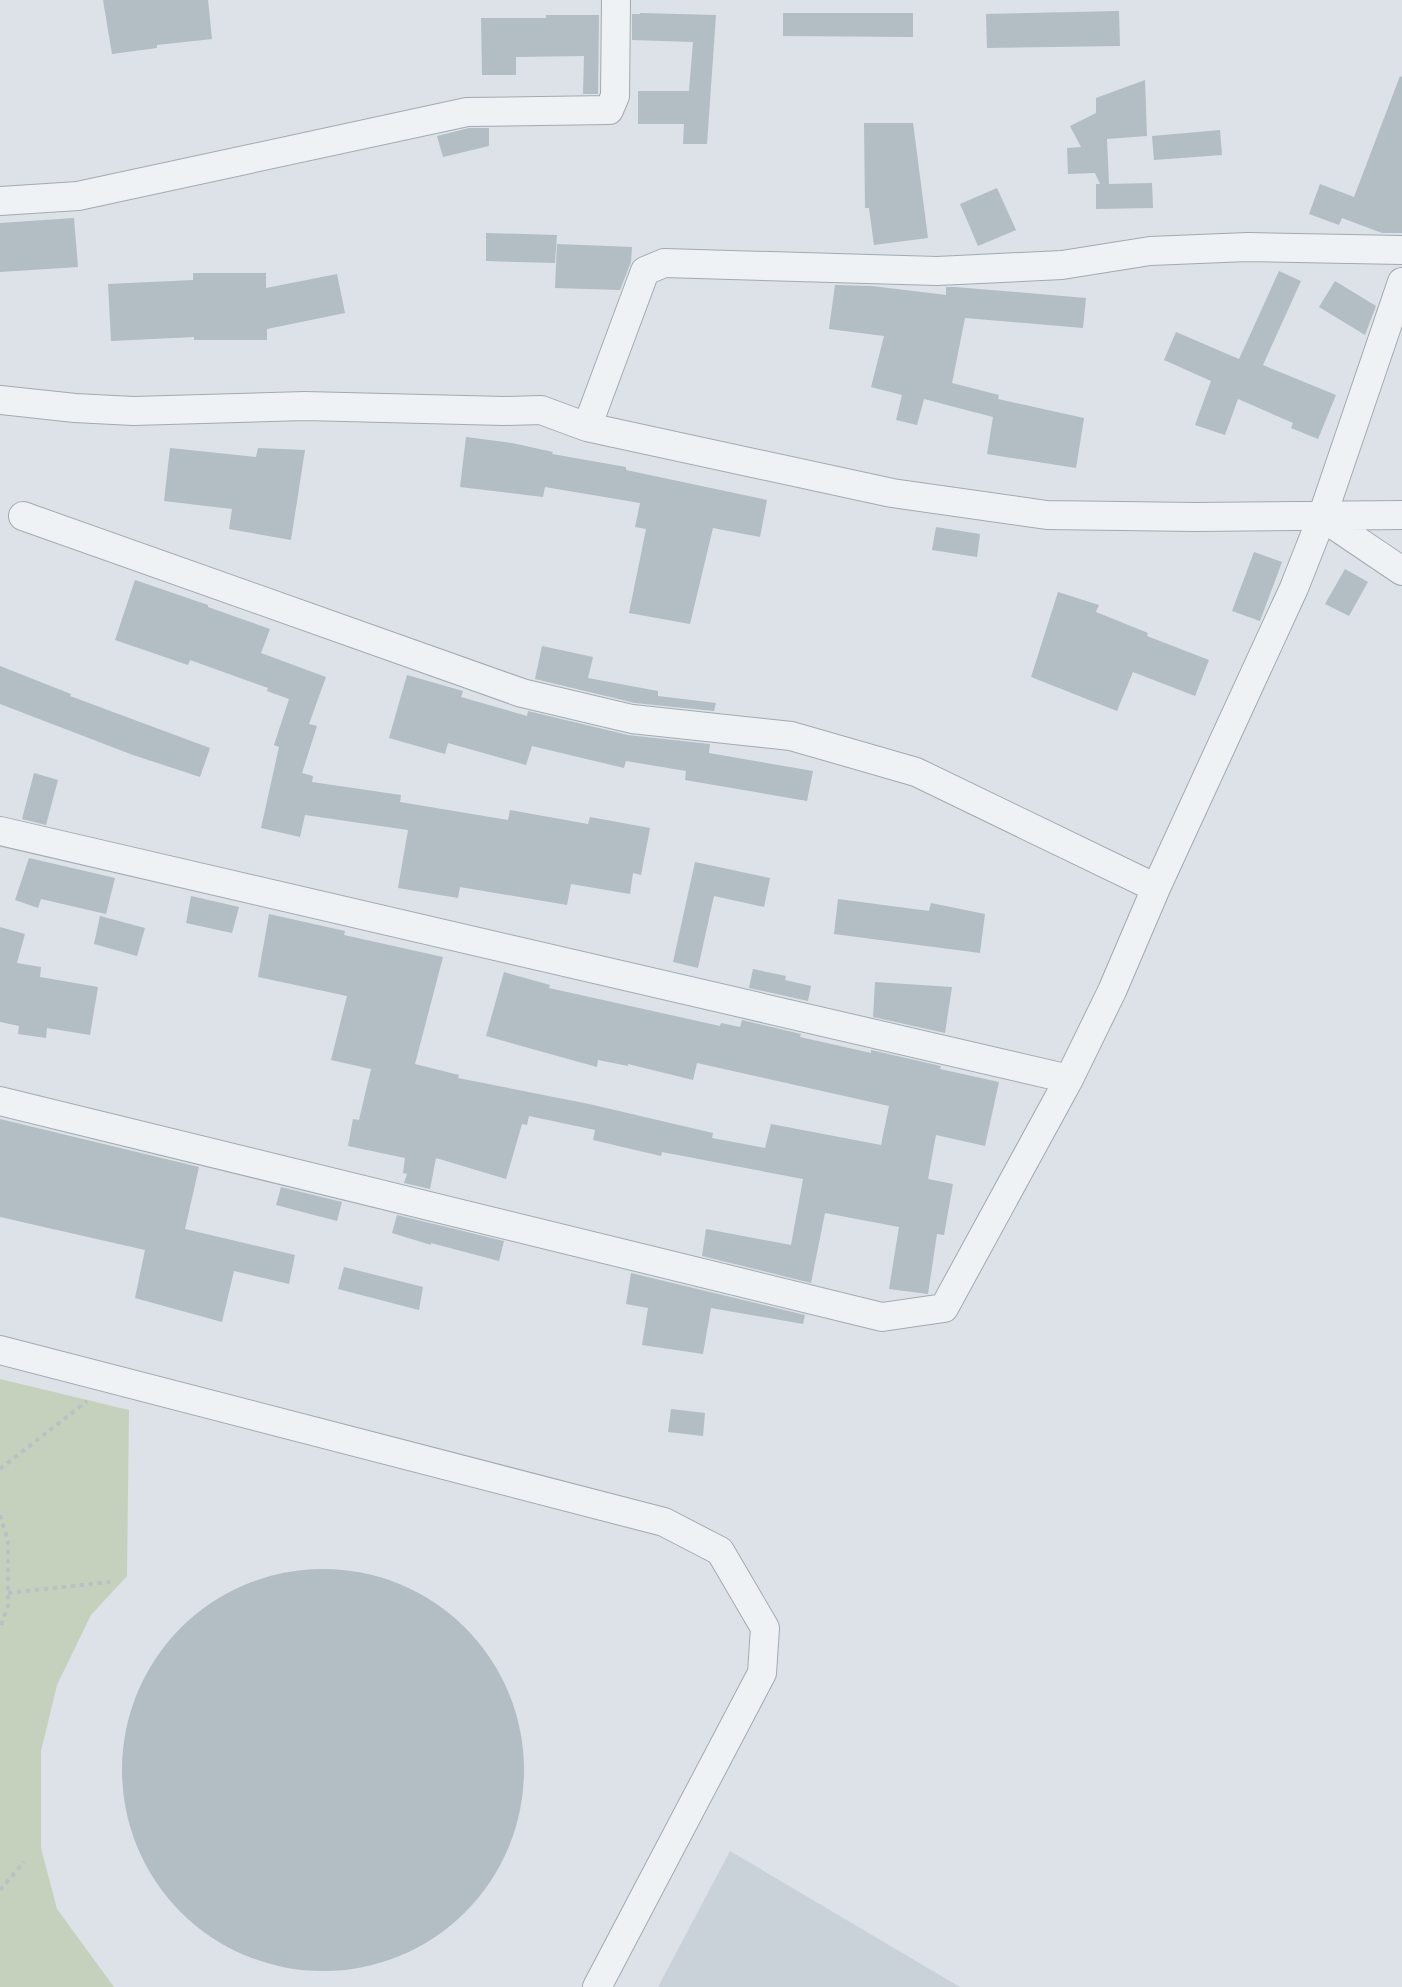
<svg xmlns="http://www.w3.org/2000/svg" width="1402" height="1987" viewBox="0 0 1402 1987" font-family="'Roboto Condensed',sans-serif">
<rect width="100%" height="100%" fill="#dce2e7"/>
<path fill="#cad2d9" d="M 730,1851 L 960,1987 L 658,1987 Z"/>
<path fill="#c6d1bd" d="M 0,1379 L 129,1410 L 127,1576 L 91,1615 L 57,1685 L 41,1751 L 41,1848 L 57,1909 L 114,1987 L 0,1987 Z"/>
<path fill="#b3bdc4" d="M 103,0 L 208,0 L 212,39 L 157,45 L 157,48 L 112,54 Z
M 1119,11 L 1120,46 L 987,48 L 986,14 Z
M 640,13 L 716,15 L 707,144 L 683,144 L 684,124 L 638,124 L 638,91 L 689,91 L 693,42 L 632,40 L 632,14 L 640,14 Z
M 783,13 L 913,13 L 913,37 L 783,36 Z
M 546,15 L 599,15 L 598,94 L 583,94 L 584,56 L 516,57 L 516,75 L 482,75 L 481,18 L 546,18 Z
M 1400,76 L 1402,77 L 1402,233 L 1382,233 L 1342,218 L 1339,225 L 1309,214 L 1320,184 L 1354,197 Z
M 1145,80 L 1147,136 L 1107,139 L 1109,184 L 1152,183 L 1153,208 L 1096,209 L 1096,184 L 1100,184 L 1095,173 L 1068,174 L 1067,148 L 1081,147 L 1070,126 L 1096,113 L 1096,98 Z
M 864,123 L 913,123 L 928,238 L 874,245 L 869,208 L 865,208 Z
M 469,128 L 489,128 L 489,146 L 443,157 L 437,136 Z
M 1220,130 L 1222,155 L 1154,160 L 1152,136 Z
M 997,188 L 1016,230 L 978,246 L 960,204 Z
M 74,218 L 78,267 L 0,272 L 0,223 Z
M 486,233 L 557,235 L 555,263 L 486,261 Z
M 557,244 L 632,247 L 631,262 L 620,290 L 555,288 Z
M 1279,271 L 1301,281 L 1263,365 L 1336,395 L 1318,439 L 1291,428 L 1293,423 L 1238,399 L 1225,435 L 1195,425 L 1211,381 L 1164,360 L 1176,332 L 1239,359 Z
M 193,273 L 266,273 L 266,288 L 337,274 L 345,313 L 267,329 L 267,340 L 194,340 L 194,337 L 111,341 L 108,284 L 193,280 Z
M 1335,281 L 1376,306 L 1365,335 L 1319,307 Z
M 835,285 L 872,286 L 946,295 L 946,287 L 955,287 L 1086,298 L 1083,328 L 965,318 L 952,383 L 999,395 L 998,399 L 1084,418 L 1076,468 L 987,454 L 993,417 L 924,399 L 917,425 L 896,420 L 902,395 L 871,387 L 884,336 L 829,329 Z
M 466,437 L 512,443 L 553,452 L 552,454 L 626,467 L 626,470 L 767,500 L 760,537 L 713,528 L 690,624 L 629,613 L 646,529 L 635,527 L 640,503 L 545,487 L 543,497 L 460,487 Z
M 170,448 L 256,457 L 258,448 L 305,450 L 291,540 L 229,529 L 232,509 L 164,501 Z
M 936,527 L 980,534 L 977,557 L 932,550 Z
M 1254,552 L 1282,562 L 1260,621 L 1232,611 Z
M 1345,569 L 1368,582 L 1349,616 L 1325,604 Z
M 135,580 L 208,605 L 208,607 L 270,629 L 261,653 L 326,677 L 309,724 L 317,726 L 302,773 L 313,776 L 312,782 L 401,795 L 400,802 L 508,820 L 510,810 L 588,824 L 590,817 L 650,828 L 641,875 L 633,873 L 630,894 L 571,884 L 567,905 L 460,887 L 458,898 L 398,888 L 408,830 L 305,815 L 300,837 L 261,828 L 279,747 L 274,745 L 289,699 L 267,691 L 268,688 L 190,660 L 188,665 L 115,640 Z
M 1058,592 L 1099,605 L 1096,612 L 1148,633 L 1147,636 L 1209,660 L 1195,696 L 1133,672 L 1117,711 L 1031,677 Z
M 542,646 L 593,657 L 588,678 L 658,691 L 658,696 L 716,703 L 714,711 L 635,703 L 535,679 Z
M 0,666 L 71,694 L 70,696 L 210,748 L 200,777 L 133,755 L 0,704 Z
M 407,675 L 463,691 L 461,697 L 527,716 L 528,711 L 628,735 L 710,744 L 709,753 L 813,771 L 807,801 L 685,780 L 686,771 L 626,761 L 624,768 L 532,746 L 526,765 L 448,743 L 445,754 L 389,738 Z
M 34,773 L 58,780 L 46,825 L 22,819 Z
M 29,858 L 115,878 L 106,914 L 41,899 L 38,908 L 15,900 Z
M 695,862 L 770,878 L 764,907 L 714,896 L 698,968 L 673,962 Z
M 191,896 L 239,907 L 232,933 L 186,923 Z
M 838,899 L 929,911 L 931,903 L 985,914 L 980,953 L 834,934 Z
M 269,914 L 345,931 L 344,935 L 443,957 L 415,1064 L 459,1075 L 458,1078 L 589,1104 L 713,1133 L 712,1138 L 765,1148 L 771,1124 L 881,1145 L 889,1106 L 697,1063 L 693,1080 L 628,1064 L 628,1066 L 598,1060 L 597,1067 L 486,1036 L 504,972 L 550,985 L 549,988 L 720,1026 L 721,1023 L 740,1027 L 742,1020 L 801,1034 L 800,1037 L 871,1053 L 871,1050 L 941,1066 L 940,1069 L 999,1082 L 985,1146 L 936,1135 L 928,1179 L 953,1184 L 944,1235 L 937,1234 L 928,1294 L 889,1289 L 899,1227 L 825,1213 L 811,1283 L 702,1256 L 706,1229 L 791,1245 L 803,1179 L 662,1152 L 661,1156 L 593,1140 L 595,1130 L 529,1116 L 527,1125 L 522,1124 L 506,1179 L 436,1158 L 430,1189 L 404,1183 L 407,1174 L 403,1173 L 405,1158 L 348,1146 L 353,1119 L 359,1120 L 371,1069 L 331,1060 L 347,996 L 258,977 Z
M 100,916 L 145,928 L 137,956 L 94,944 Z
M 0,927 L 25,934 L 17,963 L 41,967 L 40,977 L 98,987 L 90,1035 L 47,1028 L 46,1038 L 18,1034 L 19,1026 L 0,1022 Z
M 753,969 L 786,976 L 785,980 L 811,986 L 808,1001 L 749,988 Z
M 875,982 L 952,987 L 945,1033 L 873,1017 Z
M 0,1119 L 199,1167 L 185,1229 L 295,1255 L 289,1284 L 234,1271 L 222,1322 L 135,1298 L 145,1250 L 0,1217 Z
M 281,1187 L 342,1202 L 337,1221 L 276,1205 Z
M 397,1215 L 504,1241 L 499,1261 L 431,1243 L 431,1245 L 392,1233 Z
M 344,1267 L 423,1287 L 419,1310 L 338,1289 Z
M 631,1273 L 805,1315 L 803,1324 L 711,1308 L 703,1354 L 642,1345 L 648,1308 L 626,1304 Z
M 671,1409 L 705,1413 L 703,1436 L 668,1432 Z
M122 1770a201 201 0 1 1 402 0a201 201 0 1 1-402 0Z"/>
<g fill="none" stroke-linecap="round" stroke-linejoin="round">
<g stroke="#a2aab1" stroke-width="30">
<path id="minor" d="M 0,201 L 78,196 L 467,112 L 609,110 L 615,96 L 616,0
M 0,400 L 75,408 L 133,411 L 305,406 L 504,411 L 541,410 L 587,427 L 892,493 L 1047,515 L 1195,517 L 1402,515
M 587,427 L 645,271 L 664,263 L 937,271 L 1062,265 L 1150,251 L 1248,247 L 1402,250
M 23,516 L 522,693 L 632,719 L 791,736 L 916,772 L 1156,888
M 1322,517 L 1402,571
M 0,831 L 1069,1079
M 0,1101 L 882,1317 L 944,1308 L 1069,1079 L 1112,991 L 1156,888 L 1294,588 L 1322,517 L 1402,282
M 0,1350 L 664,1522 L 720,1551 L 765,1628 L 762,1673 L 597,1987"/>
</g>
<path stroke="#bbc0c5" stroke-width="4" stroke-dasharray="4.5 4.5" stroke-linecap="butt" d="M 0,1469 L 87,1401
M 0,1515 L 8,1541 L 8,1606 L 0,1628
M 8,1593 L 110,1582
M 0,1890 L 24,1862"/>
<use href="#minor" stroke="#eff2f5" stroke-width="28"/>
</g>
</svg>
